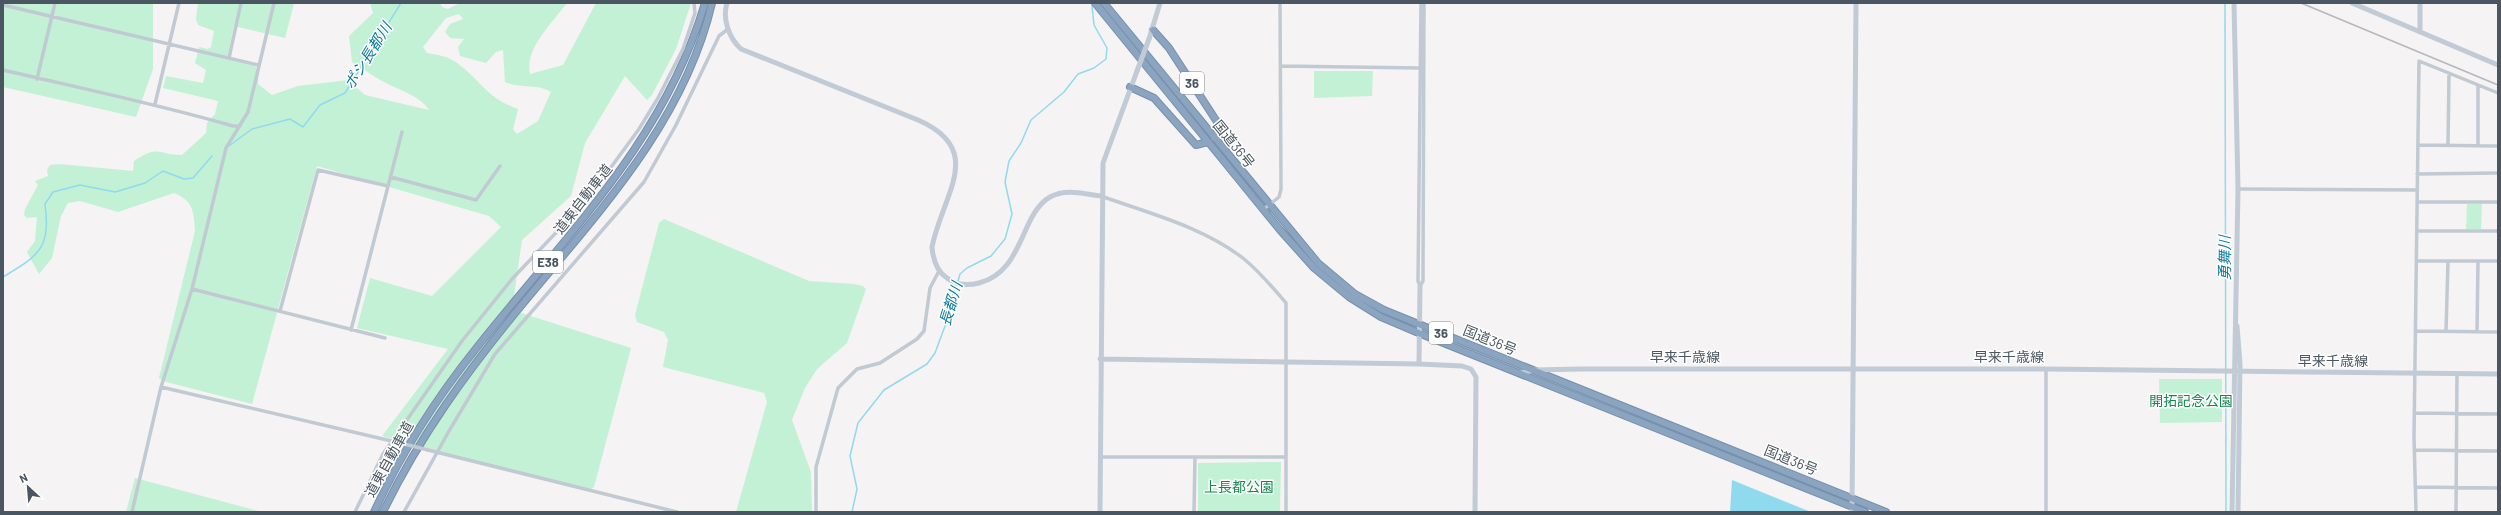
<svg xmlns="http://www.w3.org/2000/svg" width="2501" height="515" viewBox="0 0 2501 515" font-family="Barlow,'Noto Sans JP',sans-serif">
<rect width="100%" height="100%" fill="#f5f3f3"/>
<path fill="#c3f1d5" fill-rule="evenodd" d="M 3,3 L 153,3 L 153,69 L 136,117 L 3,87 Z
M 198,3 L 294,4 L 285,38 L 234,26 L 227,59 L 255,66 L 259,72 L 258,84 L 272,95 L 298,86 L 348,80 L 365,95 L 429,110 C 421,97 404,92 390,85 C 377,79 365,70 352,62 L 349,36 L 373,13 L 370,3 L 440,3 L 442,7 L 448,9 L 460,3 L 567,3 C 553,22 524,49 530,74 L 563,65 L 596,3 L 691,3 L 676,49 L 652,95 L 647,100 L 625,76 L 585,143 L 571,196 L 522,240 L 512,310 L 631,348 L 594,487 L 591,489 L 428,450 L 382,436 L 448,349 L 357,328 L 370,278 L 432,296 L 501,227 L 489,216 L 317,166 L 252,404 L 166,382 L 159,378 L 195,231 C 194,211 193,201 174,193 L 118,212 L 80,201 L 68,203 L 61,216 L 52,258 L 39,274 L 27,252 L 35,241 L 37,217 L 27,218 L 24,215 L 25,209 L 38,185 L 35,181 L 48,176 L 47,170 L 50,165 L 59,164 L 133,171 L 134,161 C 159,144 157,155 182,155 L 206,133 L 207,123 L 215,114 L 218,101 L 163,88 L 166,76 L 203,83 L 206,70 L 195,63 L 199,47 L 208,49 L 211,47 L 214,31 L 198,25 L 196,19 ZM 459,14 L 463,19 L 450,24 L 445,32 L 450,38 L 464,39 L 458,47 L 460,56 L 486,63 L 496,52 L 503,50 L 505,82 C 520,89 537,83 551,92 L 538,121 L 517,134 L 513,129 L 518,109 C 486,98 481,80 457,63 C 448,56 438,55 427,53 L 423,47 L 446,18 Z
M 1314,71 L 1373,71 L 1372,96 L 1314,98 Z
M 2467,204 L 2482,204 L 2481,229 L 2466,229 Z
M 664,219 L 809,281 L 854,284 L 863,286 L 866,289 L 847,343 L 817,369 L 805,388 L 792,420 L 811,472 L 812,512 L 736,512 L 767,402 L 764,393 L 663,367 L 668,340 L 664,332 L 637,322 L 635,315 L 659,223 Z
M 2159,379 L 2222,379 L 2222,422 L 2160,423 Z
M 1281,462 L 1280,512 L 1198,512 L 1198,463 Z
M 135,478 L 262,512 L 126,512 Z"/>
<path fill="#90daee" d="M 1732,480 L 1811,512 L 1730,512 Z"/>
<g fill="none" stroke-linecap="round" stroke-linejoin="round">
<path stroke="#90daee" stroke-width="1.5" d="M 2225,3 L 2226,512
M 229,146 L 252,129 L 290,119 L 303,127 L 320,105 L 345,93 L 401,3
M 3,277 C 38,256 51,249 45,204 L 53,192 L 80,185 L 115,192 L 145,183 L 163,171 L 184,179 L 193,178 L 212,156
M 958,281 L 960,274 L 967,268 L 991,256 L 1005,239 L 1012,214 L 1005,182 L 1009,161 L 1021,143 L 1031,120 L 1064,92 L 1078,74 L 1094,68 L 1106,59 L 1107,48 L 1094,25 L 1092,6
M 852,512 L 857,489 L 850,456 L 858,423 L 884,390 L 927,364 L 935,353 L 948,318 L 949,306 L 956,285"/>
<g stroke="#7690ad" stroke-width="8">
<path id="highway" d="M 1095,3 L 1280,230 L 1314,268 L 1349,297 L 1381,317 L 1421,334 L 1865,512
M 1104,3 L 1318,263 L 1355,294 L 1384,310 L 1421,325 L 1886,512
M 1153,30 L 1169,48 L 1221,128 L 1214,138
M 1130,87 L 1154,98 L 1196,145 L 1208,142
M 374,512 C 401,453 437,397 478,346 C 565,236 664,142 705,3
M 383,512 C 419,437 468,370 521,306 C 597,214 684,123 712,3"/>
</g>
<path stroke="#c1cad2" stroke-width="3.5" d="M 3,5 L 258,65
M 229,58 L 241,3
M 1281,66 L 1420,68
M 3,70 C 80,88 157,104 233,126 L 240,126
M 37,79 L 55,3
M 2478,85 L 2478,146
M 155,104 L 179,3
M 2418,145 L 2498,146
M 2448,145 L 2449,73
M 2417,174 L 2498,173
M 391,177 L 476,200 L 500,166
M 2238,189 L 2417,190
M 1101,196 C 1148,213 1204,227 1244,259 C 1260,272 1273,288 1286,303 L 1286,512
M 2417,202 L 2498,202
M 1264,209 L 1279,197 L 1281,189 L 1280,3
M 2417,231 L 2498,231
M 2417,261 L 2498,261
M 1420,286 L 1423,281 L 1424,3
M 1420,286 L 1418,281 L 1421,3
M 192,289 L 385,338
M 280,311 L 318,170 L 388,186
M 351,330 L 402,132
M 2416,331 L 2498,332
M 2446,331 L 2448,261
M 2477,332 L 2478,261
M 2046,369 L 2046,512
M 161,387 L 400,443
M 2415,413 L 2498,414
M 428,450 L 677,512
M 2416,450 L 2498,451
M 1100,457 L 1286,457
M 2416,487 L 2498,488
M 132,512 L 161,387 L 192,289 L 226,148 L 248,112 L 274,3
M 355,512 L 383,454 L 462,341 L 512,279 L 587,200 L 639,129 L 658,98 L 683,49 L 695,13 L 694,3
M 404,512 L 449,431 L 495,354 L 644,182 L 676,125 L 719,36 L 728,29
M 816,512 L 816,467 L 838,388 L 857,369 L 880,363 L 917,339 L 924,331 L 930,288 L 939,271
M 1194,512 L 1195,457
M 2416,512 L 2414,437 L 2419,61 L 2498,93
M 2456,512 L 2457,374"/>
<path stroke="#c1cbd6" stroke-width="5" d="M 727,3 C 722,19 729,38 741,49 L 918,120 C 987,150 942,195 932,247 C 933,259 936,271 947,278 C 956,285 967,286 979,283 C 1024,272 1020,214 1050,197 C 1066,188 1084,194 1101,196
M 2352,3 L 2498,65
M 2420,3 L 2420,32
M 1149,39 L 1160,3
M 2237,326 L 2240,364 L 2238,512
M 1100,359 L 1419,364 L 1462,366 L 1471,369 L 1476,377 L 1475,512
M 1419,364 L 1420,286
M 1521,373 L 1534,370 L 1581,369 L 2046,369 L 2498,374
M 1100,512 L 1103,163 L 1137,71
M 1852,512 L 1856,3
M 2232,512 L 2238,189 L 2234,3"/>
<use href="#highway" stroke="#8ba5c1" stroke-width="6"/>
<path stroke="#b5b8bd" stroke-width="1.5" d="M 2301,3 L 2498,85"/>
<path stroke="#c1cad2" stroke-width="3.5" d="M 400,443 L 428,450"/>
<path stroke="#c1cbd6" stroke-width="5" d="M 1137,71 L 1149,39"/>
</g>
<g text-anchor="middle" stroke-width="3" stroke-linejoin="round" paint-order="stroke">
<g fill="#fff" stroke="#808990" stroke-width="1">
<rect x="1180" y="72" width="24" height="22" rx="3"/>
<rect x="533" y="251" width="30" height="22" rx="3"/>
<rect x="1429" y="322" width="24" height="22" rx="3"/>
</g>
<g font-size="13" font-weight="bold" fill="#4a5661">
<text x="1192" y="88">36</text>
<text x="548" y="267">E38</text>
<text x="1441" y="338">36</text>
</g>
<g font-size="14" fill="#4a5661" stroke="#fff">
<text transform="translate(1234 144) rotate(51)" y="5">国道36号</text>
<text transform="translate(583 199) rotate(-52)" y="5">道東自動車道</text>
<text transform="translate(1490 340) rotate(22)" y="5">国道36号</text>
<text x="1685" y="362">早来千歳線</text>
<text x="2009" y="362">早来千歳線</text>
<text x="2333" y="366">早来千歳線</text>
<text transform="translate(389 459) rotate(-61)" y="5">道東自動車道</text>
<text transform="translate(1791 460) rotate(22)" y="5">国道36号</text>
</g>
<g font-size="14" fill="#17864f" stroke="#fff">
<text x="2191" y="406">開拓記念公園</text>
<text x="1239" y="492">上長都公園</text>
</g>
<g font-size="15" font-style="italic" fill="#0c7c9b" stroke="#fff">
<text transform="translate(368 56) rotate(-58)" y="5">ポシ長都川</text>
<text transform="translate(2225 258) rotate(-90)" y="5">勇舞川</text>
<text transform="translate(951 304) rotate(-73)" y="5">長都川</text>
</g>
</g>
<rect width="2501" height="515" fill="none" stroke="#4a5661" stroke-width="8"/>
<g transform="translate(28 487) rotate(334)" stroke="#ffffff" stroke-width="3" paint-order="stroke">
<path d="M0-3L7 15L0 10L-7 15Z" fill="#4a5661"/>
<text y="-6" font-size="11" font-weight="bold" text-anchor="middle" fill="#4a5661">N</text>
</g>
</svg>
